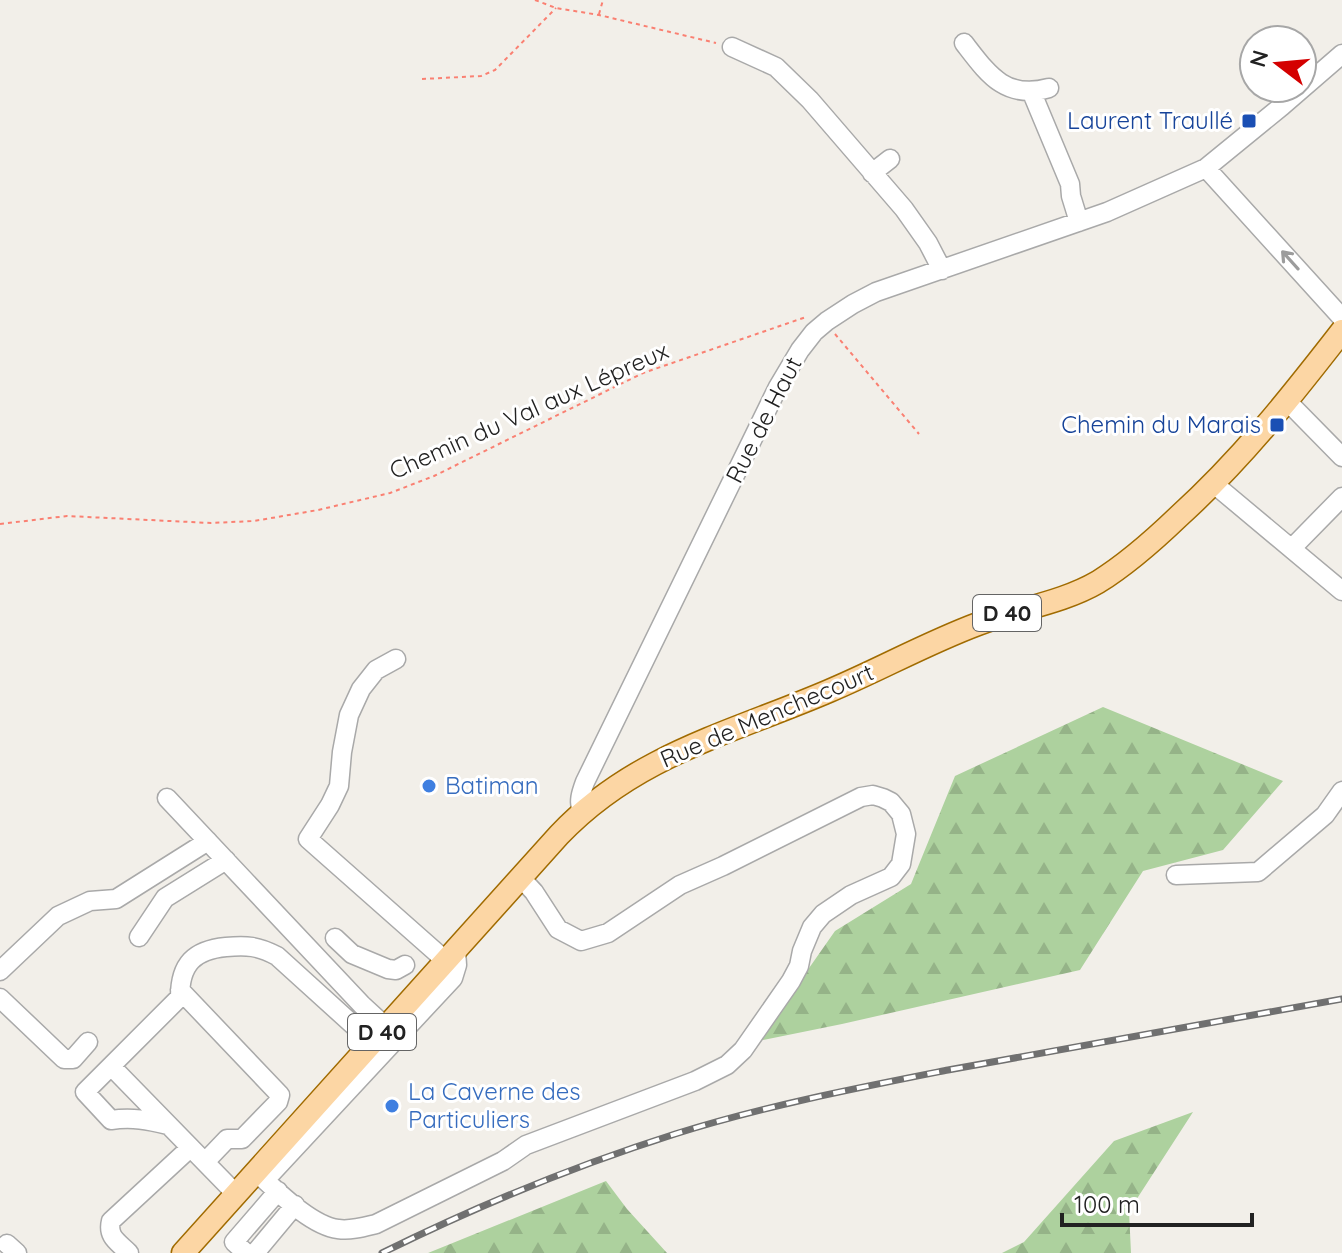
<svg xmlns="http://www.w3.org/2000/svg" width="1342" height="1253" viewBox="0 0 1342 1253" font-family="Quicksand,sans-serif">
<defs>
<pattern id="forest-firs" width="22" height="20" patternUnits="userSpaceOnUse" patternTransform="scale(2)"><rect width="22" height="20" fill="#add19e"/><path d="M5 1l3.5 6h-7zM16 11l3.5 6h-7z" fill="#95b388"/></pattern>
</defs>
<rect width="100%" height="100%" fill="#f2efe9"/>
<path fill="url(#forest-firs)" d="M 1103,707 L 1283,781 L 1223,850 L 1143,871 L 1080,970 L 842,1024 L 758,1041 L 835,931 L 911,884 L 955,776 Z
M 1193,1112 L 1129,1211 L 1131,1253 L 1002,1253 L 1024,1242 L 1114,1141 Z
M 606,1181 L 627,1209 L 667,1253 L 428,1253 Z"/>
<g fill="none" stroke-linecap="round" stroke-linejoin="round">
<g stroke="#a9a9a9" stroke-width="21">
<path id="minor" d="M 964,43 C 988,74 1005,100 1049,88
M 732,47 L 776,67 L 810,100 L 904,209 L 928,243 L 942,270
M 1032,93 L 1070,184 L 1071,196 L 1079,222
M 1206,168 L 1342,318
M 872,173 L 890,159
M 1287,401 L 1342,457
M 1214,484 L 1342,591
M 1292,548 L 1342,497
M 396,659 L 376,670 L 361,689 L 349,715 L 342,752 L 339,786 L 330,805 L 308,839 L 446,961
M 167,798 L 362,1005 L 398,1038
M 582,813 C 578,801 581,793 585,782 L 778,387 L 800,350 L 814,332 L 827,321 L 853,304 L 876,292 L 1107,212 L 1206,168 L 1282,106 L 1342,54
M 1176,875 L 1258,872 L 1325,815 L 1342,791
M 139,937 L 165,898 L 226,860
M 335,938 L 352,954 L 388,969 L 396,970 L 405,965
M 0,971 L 58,916 L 90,901 L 116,899 L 208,841
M 180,990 L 280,1095 L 278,1102 L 242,1139 L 227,1139 L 205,1162
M 0,998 L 64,1059 L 73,1059 L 88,1042
M 111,1066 L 85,1092 L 111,1120 C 132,1117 148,1120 168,1125
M 256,1172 C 276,1190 311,1226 338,1229 C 351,1231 364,1227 376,1224 L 503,1161 L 526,1145 L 695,1081 L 727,1065 L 743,1050 L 791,981 L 799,966 L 802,951 L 812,927 L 823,914 L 851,895 L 891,877 L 901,864 L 906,834 L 901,814 L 891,802 L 883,798 L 873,795 L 861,797 L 723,866 L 680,885 L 608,933 L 581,941 L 558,929 L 534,892 L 521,878
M 265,1180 L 453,978 L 457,965 L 456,950
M 236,1194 L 111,1066 L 180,997 C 180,964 194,950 226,947 C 247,945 258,946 277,956 L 373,1043
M 7,1244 L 17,1253
M 129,1253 C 118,1242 107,1237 111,1221 L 190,1148
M 246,1253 L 234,1242 L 278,1191
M 255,1253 L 295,1205"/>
</g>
<g stroke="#a06b00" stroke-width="25">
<path id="major" d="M 183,1253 L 559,835 C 635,755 731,733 829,691 C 879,670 927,643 978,624 C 1017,609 1062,603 1098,582 C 1127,564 1153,541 1178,517 C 1241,460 1290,398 1342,331"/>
</g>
<path stroke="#fa8072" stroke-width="2" stroke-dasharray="4 4" stroke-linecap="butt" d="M 535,0 L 556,8 L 599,15 L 716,43
M 599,14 L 603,0
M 422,79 L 481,76 L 495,70 L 556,8
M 835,334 L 919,434
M 0,524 L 67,516 L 211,523 L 254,521 L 318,510 L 390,493 L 434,476 L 643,373 L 806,317"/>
<use href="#minor" stroke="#fff" stroke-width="18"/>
<use href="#major" stroke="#fcd6a4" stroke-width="22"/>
<g stroke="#707070" stroke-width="7">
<path id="rail" d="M 382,1253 C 477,1206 574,1166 675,1134 C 764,1106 857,1088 948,1070 L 1342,999"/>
</g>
<use href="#rail" stroke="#fff" stroke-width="4" stroke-dasharray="12" stroke-linecap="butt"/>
</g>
<defs><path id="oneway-shaft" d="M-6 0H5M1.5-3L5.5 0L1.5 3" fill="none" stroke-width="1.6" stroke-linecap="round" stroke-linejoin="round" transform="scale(2)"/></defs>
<use stroke="#9c9c9c" href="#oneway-shaft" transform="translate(1290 260) rotate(-132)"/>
<g fill="#1a4fb4" stroke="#fff" stroke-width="3">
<rect x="1241" y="113" width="16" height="16" rx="4"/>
<rect x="1269" y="417" width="16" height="16" rx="4"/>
</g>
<g fill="#3f7fe0" stroke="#fff" stroke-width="3">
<circle cx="429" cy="786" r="8"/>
<circle cx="392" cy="1106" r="8"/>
</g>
<g text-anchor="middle" stroke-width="6" stroke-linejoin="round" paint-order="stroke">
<g fill="#fff" stroke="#646464" stroke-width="2">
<rect x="973" y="595" width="68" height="36" rx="6"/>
<rect x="348" y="1014" width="68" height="36" rx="6"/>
</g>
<g font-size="22" font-weight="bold" fill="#222">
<text x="1007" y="621">D 40</text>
<text x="382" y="1040">D 40</text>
</g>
<g font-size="24" fill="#164399" stroke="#fff" text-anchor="end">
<text x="1233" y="129">Laurent Traullé</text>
<text x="1261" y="433">Chemin du Marais</text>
</g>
<g font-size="24" fill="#222" stroke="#fff">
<text transform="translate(529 411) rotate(-24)" y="8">Chemin du Val aux Lépreux</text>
<text transform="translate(764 420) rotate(-63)" y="8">Rue de Haut</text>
<text transform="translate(767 716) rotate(-23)" y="8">Rue de Menchecourt</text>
</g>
<g font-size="24" fill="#366cbe" stroke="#fff" text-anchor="start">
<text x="445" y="794">Batiman</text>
<text x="408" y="1100">La Caverne des<tspan x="408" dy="28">Particuliers</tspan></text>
</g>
</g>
<g transform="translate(1278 64) rotate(286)"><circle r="38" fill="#ffffff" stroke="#a7a7a7" stroke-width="2"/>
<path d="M0-6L14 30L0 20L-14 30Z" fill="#d40000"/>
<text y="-12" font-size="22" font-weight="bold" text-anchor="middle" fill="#222222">N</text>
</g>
<path d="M1062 1213v12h190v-12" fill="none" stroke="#222222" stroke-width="4"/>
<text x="1074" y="1213" font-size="24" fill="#222222" stroke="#ffffff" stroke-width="6" paint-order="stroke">100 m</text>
</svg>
